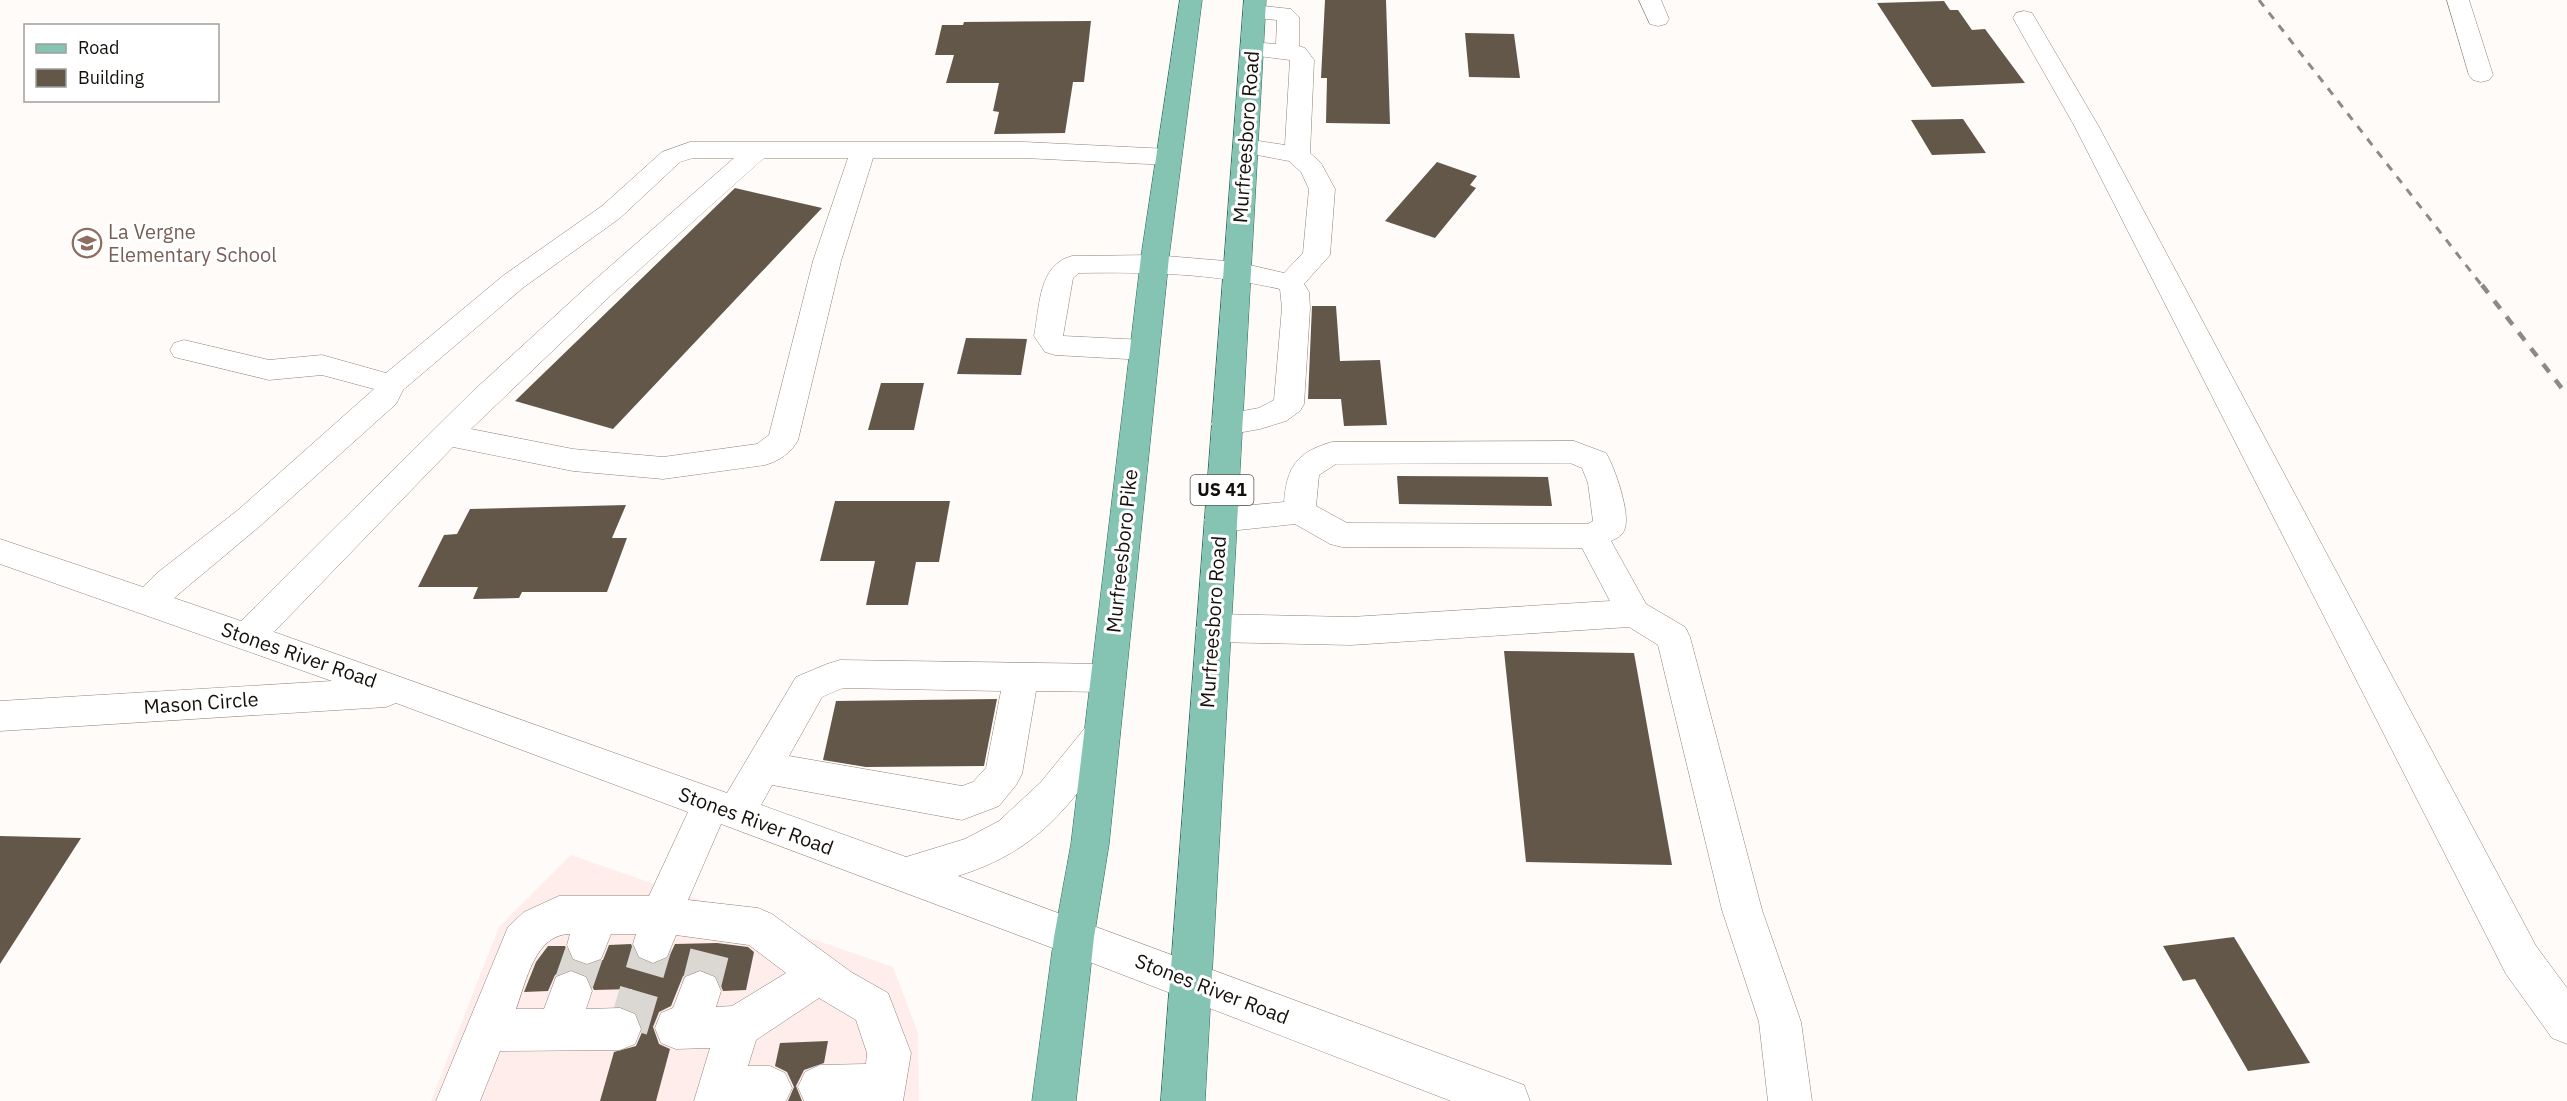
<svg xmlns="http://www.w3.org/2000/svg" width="2567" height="1101" viewBox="0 0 2567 1101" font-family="'IBM Plex Sans',sans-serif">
<rect width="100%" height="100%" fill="#fefbf8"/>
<path fill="#feedeb" d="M 571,855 L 893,967 L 918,1033 L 919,1101 L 431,1101 L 499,927 Z"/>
<path fill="#63574a" d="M 1325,0 L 1386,0 L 1390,124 L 1326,123 L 1327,78 L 1321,78 Z
M 1944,1 L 1950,10 L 1958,10 L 1972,30 L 1985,29 L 2025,83 L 1932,87 L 1877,3 Z
M 1091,21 L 1084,82 L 1073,82 L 1065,133 L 994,134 L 999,112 L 993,111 L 999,83 L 946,83 L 954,55 L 935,55 L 942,25 L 963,25 L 964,22 Z
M 1465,33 L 1514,34 L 1520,78 L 1469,77 Z
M 1963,119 L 1986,153 L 1932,155 L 1911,120 Z
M 1437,162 L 1477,176 L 1470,185 L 1476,188 L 1435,238 L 1385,221 Z
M 735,188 L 822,208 L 613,429 L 515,401 Z
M 1312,306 L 1336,306 L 1340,361 L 1380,360 L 1387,425 L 1344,426 L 1341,399 L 1308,399 Z
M 966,338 L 1027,339 L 1021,375 L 957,374 Z
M 881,383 L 924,383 L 914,430 L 868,430 Z
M 1397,476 L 1548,477 L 1552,506 L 1399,504 Z
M 835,501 L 950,501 L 939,562 L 916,562 L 908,605 L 866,605 L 875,561 L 820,561 Z
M 626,505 L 612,538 L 627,538 L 607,592 L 522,592 L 519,598 L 473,599 L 478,587 L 418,587 L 444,535 L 457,534 L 470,509 Z
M 1504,651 L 1634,653 L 1672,865 L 1526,862 Z
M 997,699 L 984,766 L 866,767 L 823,760 L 836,701 Z
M 0,836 L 81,838 L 0,964 Z
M 2234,937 L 2310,1063 L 2248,1071 L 2195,979 L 2183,981 L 2163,946 Z
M 717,943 L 748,947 L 754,952 L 746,990 L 723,991 L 717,976 L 701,969 L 683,976 L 671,1006 L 659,1012 L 653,1027 L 659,1044 L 670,1049 L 656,1101 L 600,1101 L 614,1052 L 636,1046 L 643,1030 L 637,1013 L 627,1008 L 632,989 L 594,990 L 587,975 L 570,969 L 555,975 L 548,991 L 524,992 L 536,962 L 548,946 L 565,946 L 572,961 L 588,966 L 603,960 L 609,945 L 631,944 L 638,959 L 654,965 L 668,959 L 675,944 Z
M 828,1041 L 824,1063 L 804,1070 L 796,1086 L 802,1101 L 788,1101 L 794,1087 L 787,1072 L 775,1066 L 780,1043 Z"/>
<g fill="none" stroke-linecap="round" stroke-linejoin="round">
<path stroke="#dbd8d4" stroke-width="39" stroke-dasharray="39 20" stroke-linecap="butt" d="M 571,991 L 587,945
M 700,991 L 712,943
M 628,1029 L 653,944"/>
<g stroke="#908375" stroke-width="1">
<path id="minor" d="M 1639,0 L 1661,0 L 1669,19 L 1666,24 L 1658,26 L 1650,24 Z
M 2447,0 L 2469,0 L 2493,75 L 2489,80 L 2481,82 L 2473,80 L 2469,75 Z
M 1254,5 L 1291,9 L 1299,17 L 1299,46 L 1305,48 L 1314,60 L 1310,153 L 1321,163 L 1335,189 L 1330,255 L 1304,284 L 1309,292 L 1310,308 L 1304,404 L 1300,411 L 1286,421 L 1260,429 L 1226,435 L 1215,432 L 1211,424 L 1215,416 L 1259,408 L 1274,400 L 1282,308 L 1280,289 C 1209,273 1150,272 1079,273 L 1073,278 L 1063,336 L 1145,340 L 1155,343 L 1159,350 L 1155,357 L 1145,360 L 1055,355 L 1045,352 L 1034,336 C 1040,306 1038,265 1072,256 L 1154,255 L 1237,262 L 1284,273 L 1303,253 L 1309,189 L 1301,172 L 1289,161 L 1236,151 L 1233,146 L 1236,141 L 1245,139 L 1285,145 L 1290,60 L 1243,54 L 1240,49 L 1243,44 L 1251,42 L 1276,44 L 1277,20 L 1246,17 L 1243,12 L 1246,7 Z
M 2024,11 L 2032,13 L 2035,18 L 2099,127 L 2536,946 L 2567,988 L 2567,1044 L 2552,1038 L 2506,974 L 2075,127 L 2013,18 L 2016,13 Z
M 690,142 L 1024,142 L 1169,149 L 1178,152 L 1182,157 L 1178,162 L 1169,165 L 1024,158 L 873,158 L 841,261 L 798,440 C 791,453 779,461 765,465 L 663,479 L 573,471 L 453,447 L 274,632 L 727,793 L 796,677 L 827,664 L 840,660 L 1108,664 L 1121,668 L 1126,678 L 1121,688 L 1108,692 L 1036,691 L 1022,774 L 1016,785 L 999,806 L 962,820 L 772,785 L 761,805 L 906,857 L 965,839 L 999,821 L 1041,782 L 1089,723 L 1102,719 L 1115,723 L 1120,734 L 1115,745 C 1065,809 1040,850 958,876 L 1508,1079 L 1524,1085 L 1530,1101 L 1451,1101 L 1074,956 L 721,824 L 688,900 L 758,908 L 772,914 L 851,972 L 888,993 L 911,1053 L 903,1101 L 804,1101 L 798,1087 L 805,1072 L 820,1065 L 866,1064 L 867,1053 L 856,1020 L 819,998 L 756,1040 L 748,1066 L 770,1066 L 785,1073 L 792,1088 L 786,1101 L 694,1101 L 710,1048 L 676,1049 L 661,1043 L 655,1028 L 661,1013 L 673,1008 L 685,977 L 700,971 L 715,977 L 721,991 L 716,1007 L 732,1006 L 786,973 L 749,945 L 676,935 L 667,957 L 653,963 L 639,957 L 633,944 L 636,934 L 611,934 L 601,959 L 587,964 L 573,959 L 567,945 L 570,934 C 535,934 526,982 516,1009 L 544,1009 L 556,977 L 571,971 L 586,977 L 592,991 L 586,1009 L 620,1008 L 635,1014 L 641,1029 L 635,1044 L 620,1050 L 500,1051 L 480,1101 L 436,1101 L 508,927 L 524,912 L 559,896 L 649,896 L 688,812 L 396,703 L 386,707 L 0,731 L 0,701 L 332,681 L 0,564 L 0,539 L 143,587 L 157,573 L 238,510 L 374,389 L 322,375 L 269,380 L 174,357 L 170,350 L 174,343 L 184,340 L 269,360 L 322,355 L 386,373 L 504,275 L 602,206 L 662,152 ZM 693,158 L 734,158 L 590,284 L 473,391 L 241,621 L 174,598 L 260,526 L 396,404 L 403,390 L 524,287 L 620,218 L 680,162 ZM 764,158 L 848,158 L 813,261 L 769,435 L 757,444 L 663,457 L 573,449 L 471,429 L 610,296 ZM 843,688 L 1001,691 L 986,768 L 973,782 L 962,786 L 789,756 L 822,697 Z
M 1574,441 L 1606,453 C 1615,468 1630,512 1625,528 C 1623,536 1617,538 1611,541 L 1646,604 L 1685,627 L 1690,637 L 1762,910 L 1801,1022 L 1812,1101 L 1768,1101 L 1759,1022 L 1722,910 L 1658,645 L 1629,627 L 1351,645 L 1213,642 L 1201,638 L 1196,628 L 1201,618 L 1213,614 L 1351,617 L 1610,601 L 1582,548 L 1342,547 L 1330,544 L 1295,524 L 1220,532 L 1209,528 L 1204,520 L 1209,512 L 1220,508 L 1284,502 C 1287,466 1297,452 1332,442 ZM 1570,463 L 1582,468 L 1588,483 L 1593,521 L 1588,524 L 1347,523 L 1316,506 L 1319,475 L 1336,464 Z"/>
</g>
<g stroke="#286a57" stroke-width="1">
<path id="major" d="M 1180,0 L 1202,0 L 1169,257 L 1109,844 L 1094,937 L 1076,1101 L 1032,1101 L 1054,937 L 1071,844 L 1141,257 Z
M 1244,0 L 1266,0 L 1205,1101 L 1161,1101 Z"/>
</g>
<use href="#minor" fill="#fff" fill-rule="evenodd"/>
<use href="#major" fill="#85c3b3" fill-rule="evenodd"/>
<path stroke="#8d8985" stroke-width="3" stroke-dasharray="8 8" stroke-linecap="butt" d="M 2259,0 L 2483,287"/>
<path stroke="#8d8985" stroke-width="4.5" stroke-dasharray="10 10" stroke-linecap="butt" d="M 2482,285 L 2567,395"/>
</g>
<defs>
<g id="school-ring" transform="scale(1.5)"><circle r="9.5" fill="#fff" stroke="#8d6e63" stroke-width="1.5"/><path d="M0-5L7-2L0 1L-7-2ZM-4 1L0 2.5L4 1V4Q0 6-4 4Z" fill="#8d6e63"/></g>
</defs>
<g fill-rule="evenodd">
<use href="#school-ring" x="87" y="243"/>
</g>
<g text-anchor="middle" stroke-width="6" stroke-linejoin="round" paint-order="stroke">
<rect fill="#fff" stroke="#5b5854" stroke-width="1.5" x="1190.5" y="475" width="63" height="30" rx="4.5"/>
<g font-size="18" font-weight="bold" fill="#15100b">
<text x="1222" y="496">US 41</text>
</g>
<g font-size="20" fill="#15100b" stroke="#fff">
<text transform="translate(1246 137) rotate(-86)" y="7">Murfreesboro Road</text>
<text transform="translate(1122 551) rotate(-84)" y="7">Murfreesboro Pike</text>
<text transform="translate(1213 622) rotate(-86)" y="7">Murfreesboro Road</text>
<text transform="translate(299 655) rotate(19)" y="7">Stones River Road</text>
<text transform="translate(201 703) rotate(-4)" y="7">Mason Circle</text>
<text transform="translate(756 821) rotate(20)" y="7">Stones River Road</text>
<text transform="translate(1212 989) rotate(21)" y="7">Stones River Road</text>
</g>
<g font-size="20" fill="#785e54" stroke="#fff" text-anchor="start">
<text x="108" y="239">La Vergne<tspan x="108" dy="23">Elementary School</tspan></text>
</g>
</g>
<rect x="24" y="24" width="195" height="78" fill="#ffffff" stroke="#a19f9d" stroke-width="1.5"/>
<rect x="36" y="44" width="30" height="9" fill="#85c3b3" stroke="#a19f9d" stroke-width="1.5"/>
<text x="78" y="54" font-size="18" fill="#15100b">Road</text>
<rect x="36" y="69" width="30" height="18" fill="#63574a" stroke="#a19f9d" stroke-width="1.5"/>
<text x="78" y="84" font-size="18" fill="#15100b">Building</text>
</svg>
